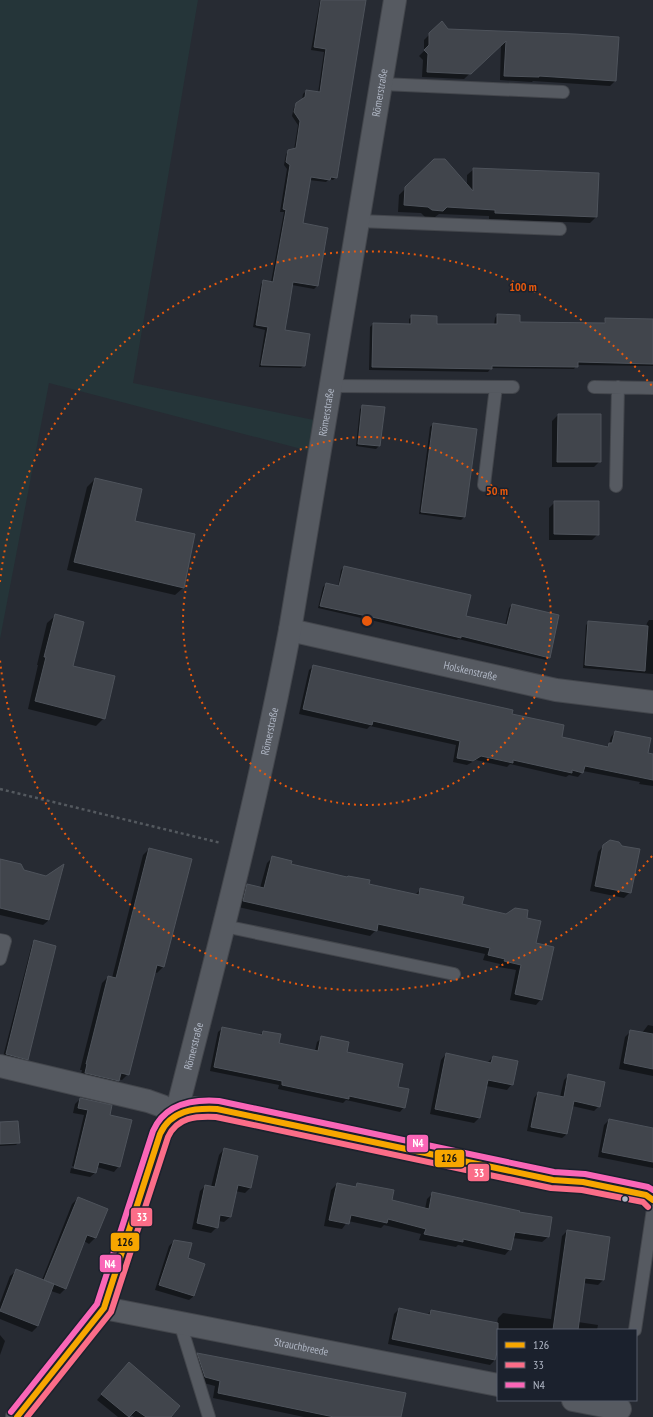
<svg xmlns="http://www.w3.org/2000/svg" width="653" height="1417" viewBox="0 0 653 1417" font-family="'PT Sans Narrow',sans-serif">
<rect width="100%" height="100%" fill="#272b33"/>
<path fill="#253539" d="M 0,0 L 198,0 L 133,383 L 314,420 L 309,451 L 49,383 L 0,639 Z"/>
<path fill="#0007" d="M 320,0 L 365,0 L 336,177 L 333,180 L 329,179 L 326,182 L 309,180 L 302,224 L 317,286 L 314,289 L 292,285 L 284,330 L 304,365 L 301,368 L 259,367 L 265,330 L 253,327 L 261,284 L 264,281 L 271,282 L 284,212 L 280,212 L 287,169 L 284,165 L 286,154 L 289,151 L 294,150 L 298,125 L 292,116 L 294,107 L 302,100 L 303,94 L 306,91 L 318,93 L 324,52 L 311,50 Z
M 442,22 L 448,30 L 618,38 L 615,81 L 610,86 L 533,81 L 532,82 L 500,80 L 501,44 L 464,79 L 422,77 L 423,60 L 419,56 L 424,51 L 424,40 Z
M 434,160 L 467,186 L 467,175 L 474,169 L 596,217 L 590,223 L 489,219 L 489,216 L 439,214 L 435,217 L 425,217 L 421,213 L 398,212 L 399,195 Z
M 497,315 L 519,322 L 603,324 L 606,319 L 653,320 L 653,366 L 577,365 L 574,369 L 491,368 L 488,372 L 369,370 L 370,327 L 373,324 L 409,325 L 409,319 L 412,316 L 436,325 L 494,325 L 495,318 Z
M 363,406 L 379,446 L 376,449 L 356,446 L 360,409 Z
M 558,415 L 600,415 L 600,461 L 594,467 L 552,467 L 552,421 Z
M 433,424 L 476,430 L 464,517 L 461,520 L 419,514 L 430,427 Z
M 95,479 L 133,522 L 183,588 L 175,595 L 67,570 L 87,487 Z
M 555,502 L 598,534 L 592,540 L 549,540 L 549,508 Z
M 344,567 L 465,617 L 505,626 L 509,608 L 512,605 L 549,657 L 546,660 L 458,639 L 457,640 L 318,608 L 323,587 L 326,584 L 338,587 L 341,570 Z
M 55,616 L 72,667 L 104,718 L 96,726 L 28,709 L 38,665 L 37,665 L 47,623 Z
M 649,620 L 653,620 L 653,674 L 583,668 L 586,625 L 589,622 L 646,627 L 647,623 Z
M 314,666 L 511,715 L 561,738 L 606,747 L 609,744 L 611,737 L 615,732 L 647,754 L 653,755 L 653,786 L 639,784 L 640,782 L 583,771 L 578,777 L 569,775 L 566,777 L 510,764 L 507,767 L 476,760 L 467,765 L 453,762 L 456,745 L 370,726 L 367,729 L 299,714 L 309,670 Z
M 604,845 L 621,847 L 630,892 L 624,898 L 590,891 L 598,852 Z
M 149,849 L 163,967 L 157,973 L 154,972 L 128,1074 L 122,1080 L 118,1079 L 112,1087 L 80,1079 L 82,1070 L 80,1070 L 102,983 L 108,977 L 112,978 L 143,855 Z
M 273,857 L 289,865 L 368,884 L 415,895 L 421,889 L 461,905 L 526,918 L 535,944 L 541,999 L 536,1005 L 510,1000 L 516,970 L 499,967 L 500,964 L 483,960 L 485,954 L 376,930 L 370,936 L 238,907 L 242,891 L 247,885 L 260,888 L 267,863 Z
M 0,860 L 23,871 L 47,877 L 63,866 L 49,920 L 43,925 L 0,915 Z
M 34,941 L 27,1059 L 24,1062 L 3,1057 L 32,944 Z
M 648,1025 L 653,1026 L 653,1076 L 619,1069 L 625,1037 L 631,1031 L 642,1033 Z
M 223,1028 L 259,1035 L 263,1032 L 278,1044 L 315,1051 L 317,1042 L 322,1038 L 397,1087 L 404,1107 L 400,1112 L 346,1100 L 343,1103 L 278,1089 L 279,1085 L 210,1071 L 218,1032 Z
M 446,1054 L 487,1063 L 493,1057 L 512,1084 L 507,1090 L 486,1086 L 479,1118 L 474,1123 L 430,1114 L 441,1060 Z
M 568,1076 L 599,1106 L 594,1111 L 572,1106 L 567,1134 L 562,1138 L 527,1131 L 534,1098 L 538,1093 L 560,1097 L 564,1080 Z
M 80,1099 L 109,1116 L 119,1166 L 114,1172 L 97,1167 L 96,1172 L 90,1177 L 70,1173 L 71,1168 L 93,1173 L 93,1171 L 72,1166 L 84,1115 L 73,1113 L 75,1104 Z
M 609,1120 L 653,1128 L 653,1168 L 598,1157 L 604,1125 Z
M 0,1123 L 19,1142 L 16,1145 L 0,1146 Z
M 224,1149 L 251,1187 L 245,1193 L 235,1191 L 230,1217 L 224,1222 L 218,1221 L 217,1227 L 211,1233 L 192,1229 L 200,1191 L 205,1186 L 211,1187 L 219,1155 Z
M 337,1184 L 354,1188 L 358,1184 L 391,1201 L 425,1209 L 427,1199 L 433,1193 L 548,1237 L 542,1242 L 513,1238 L 510,1249 L 505,1255 L 458,1245 L 456,1247 L 419,1240 L 421,1234 L 384,1225 L 381,1228 L 348,1221 L 342,1229 L 324,1226 L 331,1190 Z
M 78,1198 L 95,1238 L 89,1244 L 84,1241 L 66,1288 L 60,1294 L 51,1291 L 38,1326 L 32,1332 L 0,1319 L 0,1303 L 10,1276 L 16,1271 L 42,1280 L 72,1204 Z
M 567,1231 L 609,1237 L 603,1280 L 598,1285 L 583,1283 L 578,1322 L 598,1325 L 597,1330 L 498,1330 L 498,1345 L 495,1360 L 490,1365 L 388,1344 L 394,1314 L 399,1309 L 427,1315 L 431,1311 L 497,1323 L 498,1318 L 503,1313 L 551,1319 L 562,1236 Z
M 174,1241 L 186,1259 L 194,1296 L 189,1300 L 155,1290 L 169,1246 Z
M 0,1335 L 5,1341 L 0,1355 Z
M 197,1354 L 400,1417 L 304,1417 L 213,1398 L 215,1386 L 200,1382 L 192,1359 Z
M 124,1368 L 170,1417 L 134,1417 L 131,1415 L 129,1417 L 118,1417 L 97,1400 Z"/>
<path fill="#41454c" stroke="#4e535b" d="M 321,0 L 366,0 L 337,178 L 331,177 L 330,180 L 311,177 L 303,223 L 328,228 L 318,286 L 293,282 L 289,307 L 285,330 L 310,334 L 305,366 L 261,365 L 268,327 L 256,325 L 263,280 L 273,282 L 279,249 L 286,210 L 283,209 L 290,165 L 286,162 L 288,150 L 296,148 L 300,121 L 294,112 L 296,103 L 305,97 L 306,90 L 320,92 L 326,49 L 314,47 Z
M 442,21 L 448,29 L 575,34 L 619,37 L 616,81 L 539,76 L 539,77 L 504,76 L 506,41 L 471,74 L 427,72 L 428,54 L 424,50 L 429,45 L 429,33 Z
M 434,159 L 445,159 L 473,191 L 473,168 L 599,173 L 597,217 L 495,213 L 495,210 L 447,207 L 443,211 L 432,210 L 428,207 L 404,205 L 405,187 Z
M 497,314 L 520,315 L 520,322 L 605,323 L 605,318 L 653,319 L 653,364 L 578,362 L 578,367 L 492,366 L 492,369 L 372,367 L 373,323 L 411,324 L 411,315 L 437,316 L 437,324 L 497,324 Z
M 362,405 L 385,407 L 380,446 L 358,444 Z
M 558,414 L 601,414 L 601,462 L 557,462 Z
M 433,423 L 477,429 L 465,517 L 421,512 Z
M 95,478 L 142,489 L 135,521 L 195,534 L 184,588 L 74,562 Z
M 554,501 L 599,501 L 599,535 L 554,534 Z
M 344,566 L 471,595 L 466,616 L 507,625 L 512,604 L 559,615 L 550,658 L 461,636 L 461,638 L 381,619 L 320,606 L 326,583 L 339,586 Z
M 55,614 L 84,622 L 73,666 L 115,676 L 105,719 L 35,701 L 46,657 L 44,657 Z
M 588,621 L 648,626 L 645,671 L 585,665 Z
M 313,665 L 513,710 L 512,714 L 564,725 L 562,737 L 608,747 L 609,743 L 612,743 L 615,731 L 651,738 L 648,753 L 653,754 L 653,780 L 585,766 L 583,773 L 572,770 L 572,773 L 513,760 L 513,763 L 481,756 L 473,761 L 457,758 L 460,741 L 373,721 L 372,725 L 303,709 Z
M 610,840 L 619,842 L 622,846 L 640,849 L 631,893 L 595,886 L 603,845 Z
M 149,848 L 192,859 L 164,967 L 157,965 L 129,1075 L 121,1073 L 119,1081 L 85,1073 L 87,1064 L 86,1064 L 108,976 L 116,978 Z
M 272,856 L 292,861 L 291,864 L 347,877 L 348,876 L 370,880 L 369,884 L 419,895 L 420,888 L 464,897 L 462,904 L 506,914 L 515,908 L 528,910 L 527,918 L 541,921 L 536,943 L 554,947 L 542,1000 L 515,994 L 521,965 L 504,961 L 505,959 L 488,955 L 490,948 L 378,924 L 377,931 L 243,901 L 247,884 L 264,888 Z
M 0,859 L 21,864 L 24,870 L 46,876 L 64,864 L 49,920 L 0,908 Z
M 34,940 L 56,946 L 28,1060 L 6,1054 Z
M 222,1027 L 262,1035 L 263,1031 L 281,1034 L 279,1043 L 318,1051 L 321,1036 L 349,1042 L 347,1052 L 403,1064 L 398,1087 L 409,1089 L 405,1108 L 349,1096 L 349,1099 L 282,1085 L 282,1081 L 214,1067 Z
M 630,1030 L 653,1034 L 653,1069 L 624,1063 Z
M 446,1053 L 491,1063 L 493,1056 L 518,1061 L 513,1085 L 488,1080 L 480,1118 L 435,1109 Z
M 568,1074 L 605,1082 L 600,1107 L 574,1101 L 567,1134 L 531,1127 L 538,1092 L 564,1097 Z
M 80,1098 L 112,1105 L 110,1115 L 132,1120 L 120,1167 L 99,1162 L 96,1173 L 74,1168 L 88,1110 L 78,1108 Z
M 609,1119 L 653,1128 L 653,1162 L 602,1152 Z
M 18,1121 L 20,1143 L 0,1144 L 0,1122 Z
M 224,1148 L 258,1156 L 251,1188 L 238,1185 L 231,1217 L 220,1215 L 218,1228 L 197,1223 L 205,1185 L 215,1187 Z
M 337,1183 L 356,1187 L 357,1183 L 394,1190 L 392,1200 L 429,1209 L 432,1192 L 520,1211 L 519,1212 L 552,1217 L 549,1237 L 515,1232 L 511,1250 L 463,1239 L 463,1242 L 424,1234 L 426,1229 L 388,1219 L 387,1223 L 351,1215 L 349,1224 L 329,1220 Z
M 78,1197 L 108,1209 L 96,1238 L 87,1235 L 66,1289 L 44,1280 Z
M 567,1230 L 610,1237 L 604,1280 L 585,1278 L 578,1330 L 553,1330 Z
M 174,1240 L 192,1243 L 188,1258 L 205,1264 L 194,1296 L 159,1285 Z
M 16,1269 L 54,1284 L 38,1326 L 0,1311 Z
M 399,1308 L 430,1315 L 431,1310 L 498,1323 L 498,1348 L 495,1360 L 392,1339 Z
M 197,1353 L 406,1393 L 401,1417 L 334,1417 L 218,1393 L 220,1381 L 205,1377 Z
M 129,1362 L 180,1406 L 171,1417 L 146,1417 L 136,1410 L 129,1417 L 101,1394 Z"/>
<g fill="none" stroke-linecap="round" stroke-linejoin="round">
<g stroke="#43464c" stroke-width="14">
<path id="service" d="M 382,84 L 563,92
M 359,221 L 560,229
M 330,386 L 513,387
M 594,387 L 653,388
M 484,485 L 496,387
M 616,486 L 618,387
M 224,926 L 454,974
M 0,940 L 5,941 L 0,959
M 180,1323 L 209,1417
M 635,1330 L 653,1209"/>
</g>
<g stroke="#43464c" stroke-width="24">
<g id="minor">
<path id="s1" d="M 290,630 L 556,690 L 653,702"/>
<path d="M 0,1066 L 148,1101 L 162,1106 L 176,1114"/>
<path d="M 176,1114 L 195,1108 L 217,1109 L 553,1180 L 583,1182 L 646,1195 L 653,1200"/>
<path id="s2" d="M 104,1308 L 498,1385"/>
<path d="M 573,1400 L 620,1409"/>
<path id="s3" d="M 17,1417 L 104,1308 L 156,1147 L 164,1127 L 176,1114 C 217,954 259,793 290,630 L 395,0"/>
</g>
</g>
<path stroke="#54595f" stroke-width="2.5" stroke-dasharray="3 3" stroke-linecap="butt" d="M 0,789 L 221,843"/>
<use href="#service" stroke="#565a61" stroke-width="12"/>
<use href="#minor" stroke="#565a61" stroke-width="22"/>
<g stroke="#1b212d" stroke-width="9">
<path id="bus-1" d="M 17,1417 L 104,1308 L 160,1134 C 171,1110 194,1108 217,1109 L 553,1180 L 583,1182 L 646,1195 L 653,1200"/>
</g>
<g stroke="#1b212d" stroke-width="9">
<path id="bus-2" d="M 27,1417 L 111,1312 L 168,1137 C 177,1117 196,1116 216,1117 L 551,1188 L 582,1190 L 643,1202 L 648,1207"/>
</g>
<g stroke="#1b212d" stroke-width="9">
<path id="bus-3" d="M 11,1412 L 97,1304 L 153,1131 C 165,1104 192,1099 219,1101 L 554,1172 L 585,1174 L 648,1187 L 653,1190"/>
</g>
<use href="#bus-1" stroke="#f7a600" stroke-width="6"/>
<use href="#bus-2" stroke="#fb6d88" stroke-width="6"/>
<use href="#bus-3" stroke="#fa66b7" stroke-width="6"/>
</g>
<g fill="none" stroke="#e8590c" stroke-width="2" stroke-dasharray="2 4">
<circle cx="367" cy="621" r="184"/>
<path d="M652 856A369 369 0 0 1 0 660M0 582A369 369 0 0 1 652 386"/>
</g>
<circle fill="#b0b7c5" stroke="#1b212d" stroke-width="1.5" cx="625" cy="1199" r="3.5"/>
<g text-anchor="middle" stroke-width="3" stroke-linejoin="round" paint-order="stroke">
<g font-size="11" fill="#b0b7c5" stroke="#1b212d">
<text dy="4" stroke="none"><textPath href="#s3" startOffset="1390">Römerstraße</textPath></text>
<text dy="4" stroke="none"><textPath href="#s3" startOffset="1066">Römerstraße</textPath></text>
<text dy="4" stroke="none"><textPath href="#s1" startOffset="185">Holskenstraße</textPath></text>
<text dy="4" stroke="none"><textPath href="#s3" startOffset="742">Römerstraße</textPath></text>
<text dy="4" stroke="none"><textPath href="#s3" startOffset="418">Römerstraße</textPath></text>
<text dy="4" stroke="none"><textPath href="#s2" startOffset="201">Strauchbreede</textPath></text>
</g>
</g>
<circle cx="367" cy="621" r="6" fill="#e8590c" stroke="#1b212d" stroke-width="2"/>
<g font-size="12" text-anchor="middle" font-weight="bold" fill="#e8590c" stroke="#1b212d" stroke-width="3" stroke-linejoin="round" paint-order="stroke">
<text x="523" y="291">100 m</text>
<text x="497" y="495">50 m</text>
</g>
<g stroke="#1b212d" stroke-width="1.5">
<rect x="406" y="1134" width="23" height="19" rx="4" fill="#fa66b7"/>
<rect x="434" y="1149" width="31" height="19" rx="4" fill="#f7a600"/>
<rect x="467" y="1163" width="23" height="19" rx="4" fill="#fb6d88"/>
<rect x="130" y="1207" width="23" height="20" rx="4" fill="#fb6d88"/>
<rect x="110" y="1232" width="30" height="20" rx="4" fill="#f7a600"/>
<rect x="99" y="1254" width="23" height="19" rx="4" fill="#fa66b7"/>
</g>
<g font-size="11" text-anchor="middle" font-weight="bold" fill="#fff">
<text x="418" y="1147">N4</text>
<text x="479" y="1177">33</text>
<text x="142" y="1221">33</text>
<text x="110" y="1268">N4</text>
</g>
<g font-size="11" text-anchor="middle" font-weight="bold" fill="#111">
<text x="449" y="1162">126</text>
<text x="125" y="1246">126</text>
</g>
<rect x="497" y="1329" width="140" height="72" fill="#1b212d" stroke="#575d6a"/>
<rect x="505" y="1342" width="20" height="6" fill="#f7a600" stroke="#575d6a"/>
<text x="533" y="1349" font-size="12" fill="#b0b7c5">126</text>
<rect x="505" y="1362" width="20" height="6" fill="#fb6d88" stroke="#575d6a"/>
<text x="533" y="1369" font-size="12" fill="#b0b7c5">33</text>
<rect x="505" y="1382" width="20" height="6" fill="#fa66b7" stroke="#575d6a"/>
<text x="533" y="1389" font-size="12" fill="#b0b7c5">N4</text>
</svg>
